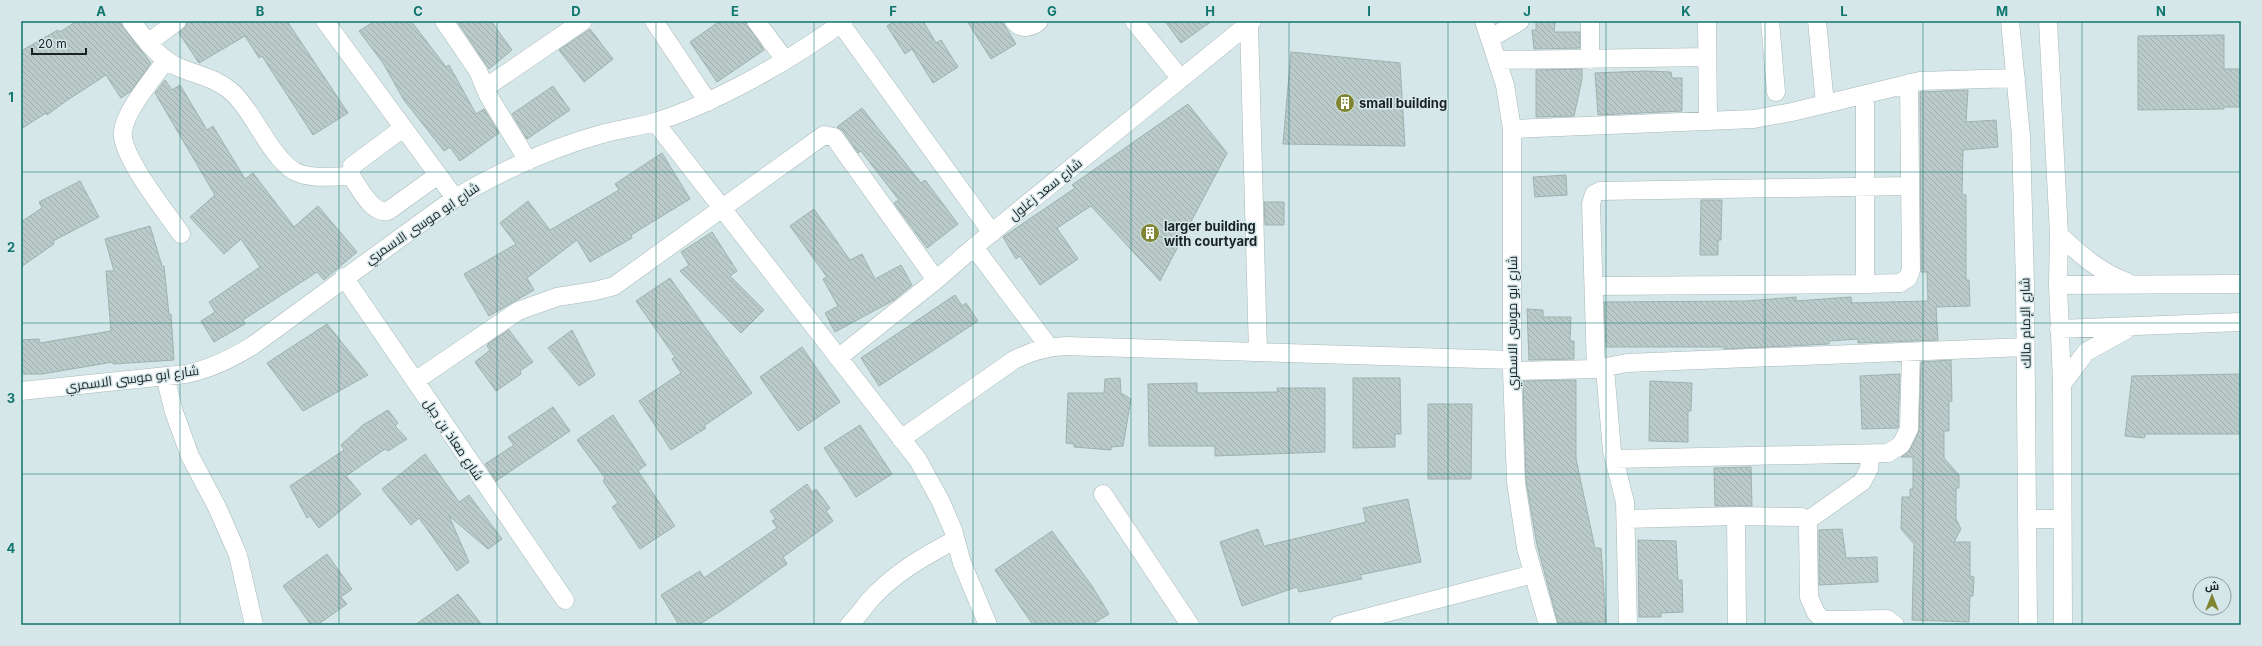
<svg xmlns="http://www.w3.org/2000/svg" width="2262" height="646" viewBox="0 0 2262 646" font-family="Inter,Cairo,sans-serif">
<defs>
<pattern id="building-back-hatch" width="6" height="6" patternUnits="userSpaceOnUse"><rect width="6" height="6" fill="#bacbc9"/><path d="M-1 5l2 2M0 0l6 6M5-1l2 2" fill="none" stroke="#9faeac"/></pattern>
</defs>
<rect width="100%" height="100%" fill="#d6e7e9"/>
<path fill="url(#building-back-hatch)" stroke="#a0b1af" d="M 77,21 L 121,21 L 123,27 L 151,63 L 131,91 L 121,98 L 106,75 L 66,101 L 47,115 L 46,113 L 21,129 L 21,51 L 58,30 L 60,32 Z
M 187,21 L 287,21 L 348,113 L 313,135 L 262,56 L 259,58 L 245,36 L 199,63 L 179,33 L 186,25 Z
M 375,21 L 411,21 L 446,67 L 449,65 L 476,114 L 484,109 L 499,133 L 460,161 L 450,147 L 444,151 L 404,100 L 383,63 L 359,31 Z
M 457,21 L 491,21 L 512,50 L 489,69 Z
M 720,21 L 745,21 L 764,50 L 717,82 L 690,42 Z
M 895,21 L 923,21 L 936,43 L 941,40 L 958,67 L 933,83 L 912,49 L 905,54 L 887,26 Z
M 967,21 L 1002,21 L 1016,44 L 991,59 Z
M 1165,21 L 1212,21 L 1181,43 Z
M 1536,22 L 1555,22 L 1554,32 L 1580,32 L 1580,48 L 1534,49 L 1532,30 L 1536,30 Z
M 590,29 L 613,59 L 584,82 L 559,50 Z
M 2224,35 L 2224,69 L 2241,69 L 2241,107 L 2224,107 L 2224,109 L 2138,110 L 2138,36 Z
M 1291,52 L 1400,63 L 1405,146 L 1283,144 Z
M 1582,69 L 1582,79 L 1574,116 L 1536,117 L 1536,70 Z
M 1645,71 L 1671,72 L 1672,78 L 1682,78 L 1682,111 L 1598,115 L 1595,73 Z
M 165,80 L 172,90 L 180,85 L 207,130 L 213,126 L 245,179 L 253,173 L 294,227 L 318,206 L 357,252 L 324,280 L 317,272 L 243,320 L 245,324 L 214,342 L 201,321 L 215,312 L 209,302 L 260,267 L 241,239 L 224,254 L 190,217 L 215,195 L 155,93 Z
M 553,86 L 570,110 L 527,139 L 512,114 Z
M 1968,90 L 1966,122 L 1996,120 L 1998,147 L 1963,150 L 1962,194 L 1966,195 L 1966,280 L 1969,280 L 1970,306 L 1936,307 L 1938,340 L 1858,343 L 1858,339 L 1829,341 L 1829,344 L 1724,349 L 1724,347 L 1606,347 L 1604,302 L 1747,301 L 1796,297 L 1796,301 L 1851,297 L 1852,303 L 1928,301 L 1927,272 L 1921,272 L 1920,92 Z
M 1188,104 L 1227,153 L 1160,281 L 1091,206 L 1057,228 L 1078,259 L 1040,285 L 1020,256 L 1016,259 L 1003,237 L 1075,188 L 1072,185 Z
M 862,108 L 921,183 L 925,180 L 958,224 L 927,248 L 894,203 L 899,200 L 861,151 L 858,153 L 843,131 L 837,127 Z
M 662,153 L 690,199 L 631,235 L 632,238 L 590,262 L 577,240 L 527,278 L 534,290 L 489,316 L 464,274 L 516,244 L 500,223 L 528,201 L 550,230 L 619,190 L 615,184 Z
M 1566,175 L 1567,195 L 1535,197 L 1533,177 Z
M 80,181 L 99,217 L 53,241 L 54,244 L 21,267 L 21,222 L 42,208 L 39,202 Z
M 1701,200 L 1722,200 L 1721,240 L 1718,240 L 1718,255 L 1700,255 Z
M 1264,202 L 1284,202 L 1284,225 L 1265,225 Z
M 814,209 L 850,260 L 862,254 L 875,279 L 901,265 L 912,285 L 894,300 L 835,332 L 825,313 L 838,306 L 823,279 L 827,277 L 790,226 Z
M 150,226 L 162,266 L 164,266 L 169,315 L 171,314 L 174,360 L 113,364 L 113,362 L 42,374 L 21,374 L 21,340 L 39,339 L 40,343 L 111,331 L 106,271 L 114,271 L 105,239 Z
M 712,232 L 737,271 L 730,276 L 764,310 L 741,333 L 680,271 L 689,265 L 681,252 Z
M 670,278 L 752,393 L 704,426 L 706,428 L 671,450 L 639,401 L 681,373 L 672,359 L 675,357 L 636,301 Z
M 955,295 L 962,306 L 966,303 L 978,321 L 879,386 L 861,358 Z
M 1527,309 L 1543,310 L 1543,317 L 1571,317 L 1570,341 L 1574,341 L 1574,359 L 1529,360 Z
M 327,324 L 368,375 L 303,411 L 267,363 Z
M 509,330 L 533,362 L 520,371 L 521,374 L 496,391 L 475,362 L 490,350 L 487,346 L 489,343 Z
M 572,330 L 595,375 L 579,386 L 548,348 Z
M 802,347 L 840,402 L 798,431 L 760,377 Z
M 1951,360 L 1952,401 L 1949,402 L 1949,431 L 1944,431 L 1944,458 L 1959,475 L 1959,488 L 1956,488 L 1956,519 L 1961,529 L 1954,542 L 1970,542 L 1970,576 L 1974,577 L 1973,596 L 1970,596 L 1969,622 L 1912,620 L 1914,544 L 1901,529 L 1902,497 L 1910,497 L 1910,489 L 1913,489 L 1913,457 L 1901,457 L 1910,450 L 1919,430 L 1921,362 Z
M 1900,374 L 1898,428 L 1862,429 L 1860,376 Z
M 2241,374 L 2241,434 L 2146,434 L 2144,438 L 2125,436 L 2132,376 Z
M 1120,378 L 1121,393 L 1131,399 L 1123,446 L 1111,447 L 1111,450 L 1074,447 L 1074,444 L 1066,443 L 1068,393 L 1104,393 L 1105,379 Z
M 1353,378 L 1400,378 L 1401,434 L 1395,434 L 1395,447 L 1353,448 Z
M 1576,380 L 1576,459 L 1595,548 L 1601,548 L 1606,622 L 1558,623 L 1537,545 L 1526,481 L 1523,381 Z
M 1650,381 L 1692,383 L 1691,411 L 1688,411 L 1688,442 L 1649,441 Z
M 1197,383 L 1197,393 L 1278,392 L 1277,388 L 1325,388 L 1325,452 L 1215,456 L 1215,446 L 1149,446 L 1148,384 Z
M 1428,404 L 1472,404 L 1471,479 L 1428,479 Z
M 553,407 L 570,431 L 496,481 L 485,464 L 514,445 L 508,437 Z
M 388,410 L 398,423 L 395,426 L 407,439 L 388,451 L 385,449 L 346,476 L 361,494 L 319,528 L 310,516 L 307,518 L 290,486 L 344,450 L 341,445 L 363,425 Z
M 613,415 L 646,465 L 638,471 L 675,526 L 640,549 L 612,507 L 618,503 L 603,481 L 605,478 L 577,440 Z
M 860,425 L 892,474 L 856,497 L 824,448 Z
M 425,454 L 459,502 L 469,495 L 502,539 L 488,549 L 449,516 L 469,562 L 457,571 L 419,518 L 411,525 L 382,489 Z
M 1751,467 L 1752,506 L 1715,506 L 1714,468 Z
M 807,484 L 812,492 L 816,489 L 830,508 L 826,511 L 833,521 L 783,557 L 787,564 L 724,609 L 698,625 L 679,625 L 661,595 L 700,571 L 704,578 L 777,528 L 772,521 L 776,519 L 770,511 Z
M 1408,499 L 1421,562 L 1360,575 L 1362,579 L 1299,592 L 1297,587 L 1242,606 L 1220,542 L 1258,529 L 1264,546 L 1366,522 L 1363,508 Z
M 1842,529 L 1846,558 L 1877,557 L 1878,582 L 1819,585 L 1819,530 Z
M 1052,531 L 1092,586 L 1109,614 L 1091,625 L 1033,625 L 995,570 Z
M 1638,540 L 1676,541 L 1678,580 L 1682,580 L 1683,612 L 1661,613 L 1661,617 L 1639,617 Z
M 327,554 L 352,589 L 341,597 L 347,604 L 317,625 L 311,625 L 283,586 Z
M 458,594 L 482,625 L 415,625 Z"/>
<g fill="none" stroke-linecap="round" stroke-linejoin="round">
<g stroke="#a7b8ba" stroke-width="19">
<path id="minor" d="M 131,21 C 144,38 158,58 178,67 C 199,76 218,78 235,95 C 254,114 271,157 294,171 C 310,180 333,176 351,176
M 325,21 L 455,198
M 444,21 L 478,71 L 488,95 L 528,161
M 654,21 L 708,102
M 756,21 L 785,60
M 1014,21 C 1021,30 1032,28 1039,21
M 1134,21 L 1181,79
M 1484,21 L 1505,85 L 1512,129 L 1512,371 L 1516,482 L 1526,548 L 1548,625
M 1707,21 L 1708,121
M 1770,21 L 1776,92
M 1817,21 L 1825,104
M 2010,21 L 2021,136 L 2025,285 L 2028,625
M 2048,21 L 2059,235 L 2058,285 L 2062,384 L 2063,625
M 841,24 L 992,233
M 1249,24 L 1258,352
M 1491,38 L 1520,21
M 148,43 L 177,21
M 166,60 C 153,79 126,109 123,131 C 119,154 167,213 181,234
M 1498,60 L 1707,57
M 1590,60 L 1590,21
M 485,88 L 583,21
M 1865,94 L 1865,284
M 655,122 L 918,460 L 941,502 L 953,530 L 962,563 L 988,625
M 403,128 L 356,163 L 352,166 L 351,176 C 359,187 372,215 388,211 L 438,175
M 1512,129 L 1754,119 L 1792,112 L 1920,81 L 2016,78
M 2059,235 C 2080,254 2099,272 2127,282
M 974,247 L 1049,347
M 344,277 L 565,600
M 2058,285 L 2241,284
M 1594,286 L 1865,284 L 1900,283 L 1908,278 L 1911,270 L 1909,83
M 2059,329 L 2241,322
M 838,358 L 936,280 L 974,247 L 1252,21
M 1596,369 L 1591,204 L 1594,194 L 1600,191 L 1910,186
M 1605,369 L 1612,451 L 1625,502 L 1628,625
M 1512,371 L 1596,369 L 1627,363 L 2025,347
M 165,376 L 174,412 L 190,456 L 217,507 L 238,555 L 254,625
M 415,381 L 518,311 L 557,297 L 595,291 L 614,286 L 824,135 L 834,137 L 936,280
M 2062,384 L 2086,352 L 2126,330
M 21,391 L 186,374 C 211,369 231,359 252,346 L 455,198 C 501,171 550,148 602,134 C 619,129 638,127 655,122 C 716,103 793,59 844,21
M 901,439 L 1014,360 C 1031,351 1046,347 1065,346 L 1512,360
M 1614,459 L 1888,453 L 1901,445 L 1909,429 L 1911,352
M 1103,494 L 1190,625
M 1736,516 L 1737,625
M 1626,519 L 1736,516 L 1802,517 L 1807,521 L 1808,527 L 1809,597 L 1816,613 L 1826,623
M 2027,519 L 2062,519
M 1807,521 L 1862,482 L 1869,469 L 1870,455
M 849,625 C 857,617 863,609 869,601 C 893,574 924,556 955,540
M 1339,625 L 1533,574
M 1826,625 L 1828,620 L 1832,620 L 1887,619 L 1895,625"/>
</g>
<use href="#minor" stroke="#fff" stroke-width="18"/>
</g>
<path fill="none" stroke="#0f766e" stroke-width="1" stroke-opacity="0.55" d="M 180,21 L 180,625M 339,21 L 339,625M 497,21 L 497,625M 656,21 L 656,625M 814,21 L 814,625M 973,21 L 973,625M 1131,21 L 1131,625M 1289,21 L 1289,625M 1448,21 L 1448,625M 1606,21 L 1606,625M 1765,21 L 1765,625M 1923,21 L 1923,625M 2082,21 L 2082,625M 21,172 L 2241,172M 21,323 L 2241,323M 21,474 L 2241,474"/>
<defs>
<g id="building-disc" transform="scale(1)"><circle r="9.5" fill="#7f8530" stroke="#d6e7e9"/><path d="M-4-6H4V6H1V3H-1V6H-4ZM-2.5-4.3h1.7v1.8h-1.7ZM.8-4.3h1.7v1.8H.8ZM-2.5-1h1.7V.8h-1.7ZM.8-1h1.7V.8H.8Z" fill="#fff"/></g>
</defs>
<g fill-rule="evenodd">
<use href="#building-disc" x="1345" y="103"/>
<use href="#building-disc" x="1150" y="233"/>
</g>
<g text-anchor="middle" stroke-width="3" stroke-linejoin="round" paint-order="stroke">
<g font-size="13" font-weight="bold" fill="#1b2223" stroke="#d6e7e9" text-anchor="start">
<text x="1359" y="108">small building</text>
<text x="1164" y="231">larger building<tspan x="1164" dy="15">with courtyard</tspan></text>
</g>
<g font-size="13" fill="#1b2223" stroke="#d6e7e9">
<text transform="translate(1045 189) rotate(-39)" y="5">شارع سعد زغلول</text>
<text transform="translate(422 223) rotate(-34)" y="5">شارع ابو موسى الاسمري</text>
<text transform="translate(1512 323) rotate(-90)" y="5">شارع ابو موسى الاسمري</text>
<text transform="translate(2025 323) rotate(-91)" y="5">شارع الإمام مالك</text>
<text transform="translate(132 378) rotate(-7)" y="5">شارع ابو موسى الاسمري</text>
<text transform="translate(454 439) rotate(56)" y="5">شارع معاذ بن جبل</text>
</g>
</g>
<rect width="2262" height="646" fill="none" stroke="#d6e7e9" stroke-width="44"/>
<g transform="translate(2212 596)"><circle r="19" fill="#d6e7e9" stroke="#8b989a"/>
<path d="M0-3L7 15L0 10L-7 15Z" fill="#7f8530"/>
<text y="-6" font-size="11" font-weight="bold" text-anchor="middle" fill="#1b2223">ش</text>
</g>
<path d="M32 48v6h54v-6" fill="none" stroke="#1b2223" stroke-width="2"/>
<text x="38" y="48" font-size="12" fill="#1b2223" stroke="#d6e7e9" stroke-width="3" paint-order="stroke">20 m</text>
<rect x="22" y="22" width="2218" height="602" fill="none" stroke="#0f766e" stroke-width="1.5"/>
<g font-size="13" text-anchor="middle" font-weight="bold" fill="#0f766e">
<text x="101" y="16">A</text>
<text x="260" y="16">B</text>
<text x="418" y="16">C</text>
<text x="576" y="16">D</text>
<text x="735" y="16">E</text>
<text x="893" y="16">F</text>
<text x="1052" y="16">G</text>
<text x="1210" y="16">H</text>
<text x="1369" y="16">I</text>
<text x="1527" y="16">J</text>
<text x="1686" y="16">K</text>
<text x="1844" y="16">L</text>
<text x="2002" y="16">M</text>
<text x="2161" y="16">N</text>
<text x="11" y="102">1</text>
<text x="11" y="252">2</text>
<text x="11" y="403">3</text>
<text x="11" y="553">4</text>
</g>
</svg>
